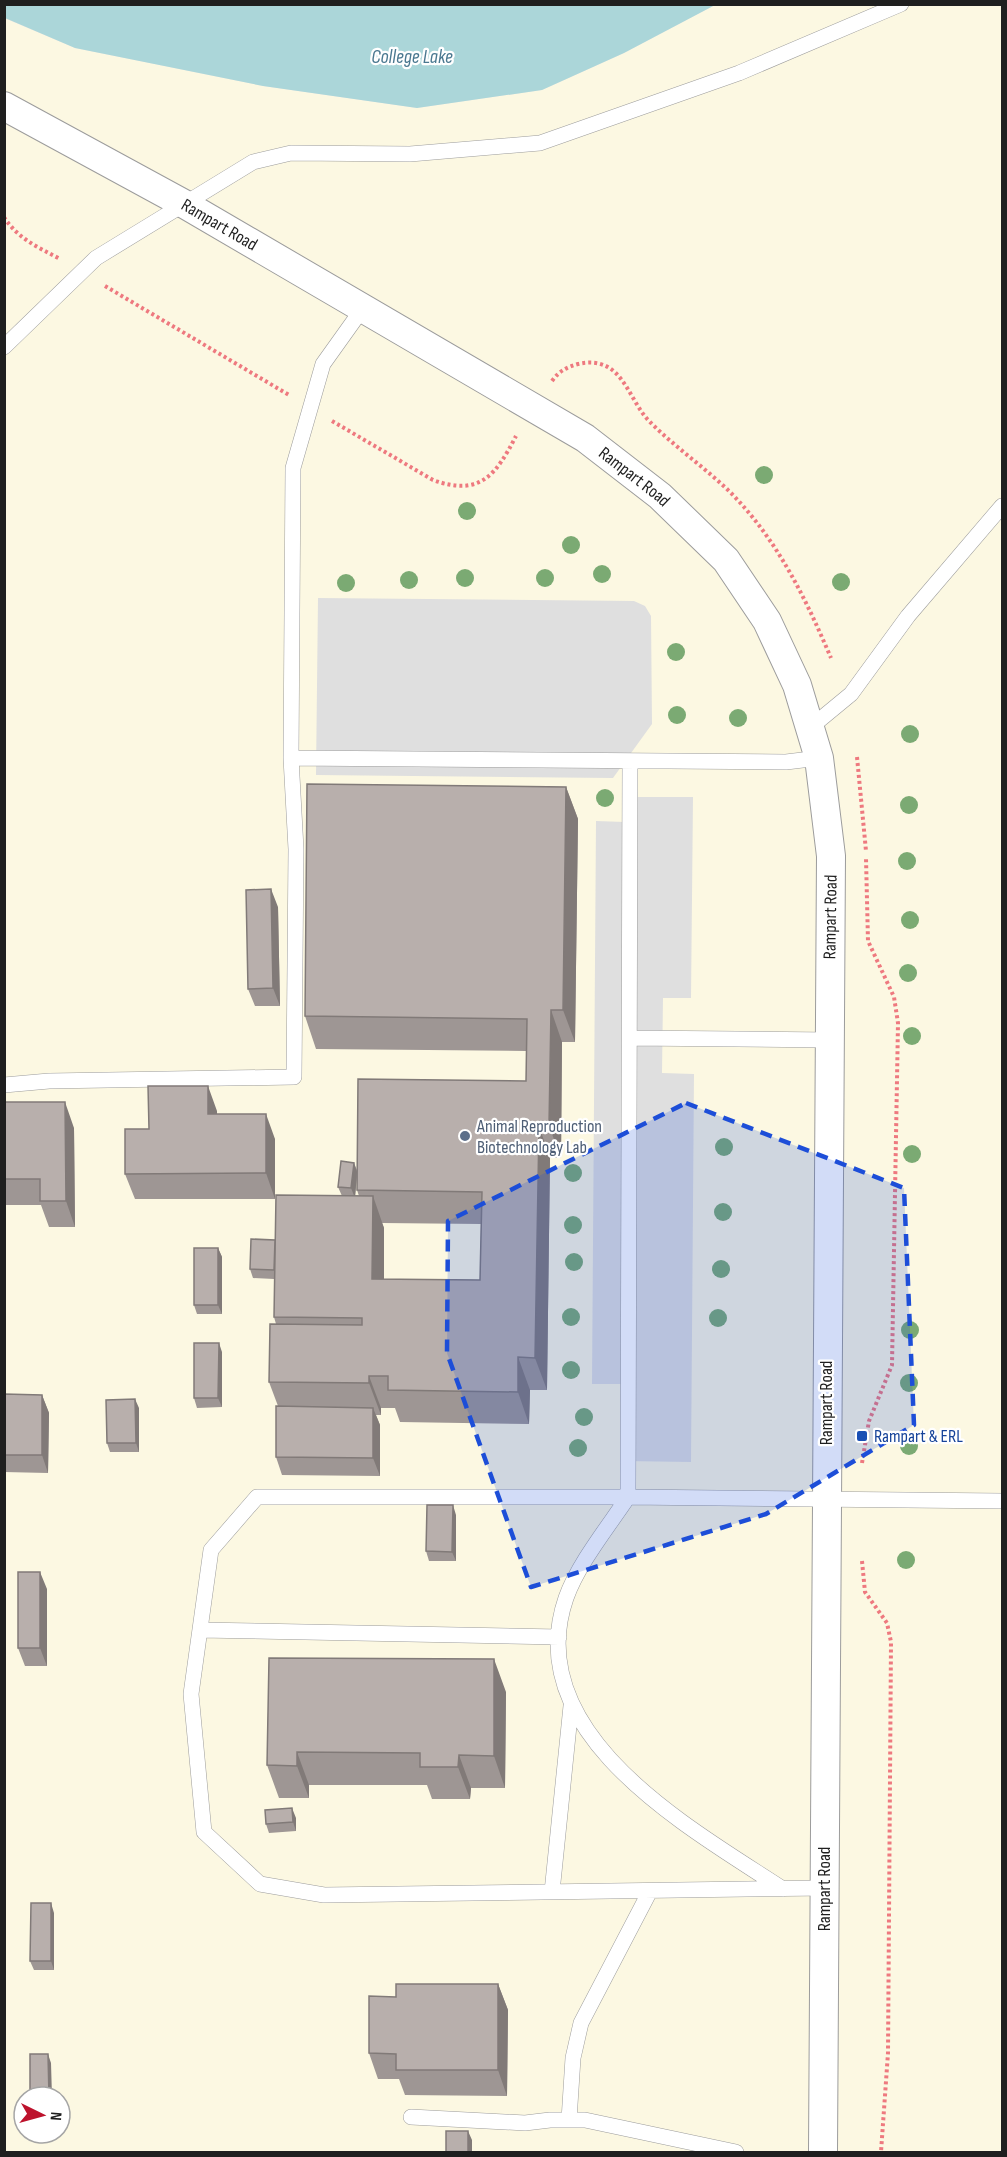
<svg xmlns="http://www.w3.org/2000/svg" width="1007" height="2157" viewBox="0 0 1007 2157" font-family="'Sofia Sans Condensed',sans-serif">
<rect width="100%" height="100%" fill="#efebe6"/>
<path fill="#fcf8e2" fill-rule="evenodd" d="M 715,5 L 1002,5 L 1002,2152 L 5,2152 L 4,18 L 75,48 L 263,86 L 417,108 L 542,90 L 624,53 ZM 24,2097 L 60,2097 L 60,2133 L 24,2133 Z"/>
<path fill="#dfdfdf" d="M 318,598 L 634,601 L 645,606 L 651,616 L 652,724 L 613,778 L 316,775 Z
M 626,797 L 693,797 L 691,998 L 663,998 L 662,1073 L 694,1074 L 691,1462 L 623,1461 L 623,1384 L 592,1384 L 596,821 L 625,822 Z"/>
<path fill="#abd6d9" d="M 5,4 L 715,4 L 715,5 L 624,53 L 542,90 L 417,108 L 263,86 L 75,48 L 5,18 Z"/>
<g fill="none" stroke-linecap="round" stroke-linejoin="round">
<g stroke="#9c9c9c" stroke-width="16">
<path id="lane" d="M 363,308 L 323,364 L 293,468 L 291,758 L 786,762 L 819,758
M 4,347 L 96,258 L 253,162 L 291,153 L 410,154 L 540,143 L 739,73 L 901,4
M 811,727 L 851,694 L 908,616 L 1002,506
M 630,761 L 628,1497 L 1002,1501
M 630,1038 L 829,1040
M 4,1085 L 49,1081 L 294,1077 L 296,849 L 291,758
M 628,1497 L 257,1497 L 211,1550 L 191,1694 L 204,1832 L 260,1884 L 324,1895 L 824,1888
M 628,1497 C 608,1527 578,1564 566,1598 C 519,1734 690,1828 783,1889
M 200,1630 L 559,1637
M 552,1892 L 571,1706
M 411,2117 L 525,2123 L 550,2120 L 585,2120 L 736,2152
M 569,2120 L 573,2058 L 581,2023 L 650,1891"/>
</g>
<g stroke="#9c9c9c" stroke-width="30">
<g id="street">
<path id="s1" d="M 4,106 L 186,205 L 585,438 L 660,496 L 726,560 L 767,621 L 797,685 L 819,758 L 831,856 L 823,2152"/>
</g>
</g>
<path stroke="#ee797f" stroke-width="4" stroke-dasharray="3 3" stroke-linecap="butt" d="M 4,217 C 18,239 38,247 60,259
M 105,286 L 289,395
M 552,381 C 559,371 567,367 578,364 C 623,354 627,399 650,422 C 675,447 704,467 729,491 C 777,539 805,597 831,658
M 332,421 L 433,480 C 480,497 496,475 516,436
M 857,757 L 866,851
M 862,1463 L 869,1421 L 892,1365 L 898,1023 L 894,997 L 868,941 L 866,858
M 862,1561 L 865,1592 L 887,1623 L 891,1642 L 888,2053 L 881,2152"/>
<use href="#lane" stroke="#fff" stroke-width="15"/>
<use href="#street" stroke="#fff" stroke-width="28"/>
</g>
<g fill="#7baa73">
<circle cx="764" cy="475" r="9"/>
<circle cx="467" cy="511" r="9"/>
<circle cx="571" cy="545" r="9"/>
<circle cx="602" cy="574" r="9"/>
<circle cx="465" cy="578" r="9"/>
<circle cx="545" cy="578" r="9"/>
<circle cx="409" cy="580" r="9"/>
<circle cx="841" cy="582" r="9"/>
<circle cx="346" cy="583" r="9"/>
<circle cx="676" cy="652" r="9"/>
<circle cx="677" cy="715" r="9"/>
<circle cx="738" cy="718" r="9"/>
<circle cx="910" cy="734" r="9"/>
<circle cx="605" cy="798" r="9"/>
<circle cx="909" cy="805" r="9"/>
<circle cx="907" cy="861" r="9"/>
<circle cx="910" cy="920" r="9"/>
<circle cx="908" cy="973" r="9"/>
<circle cx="912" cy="1036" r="9"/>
<circle cx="724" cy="1147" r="9"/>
<circle cx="912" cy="1154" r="9"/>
<circle cx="573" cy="1173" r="9"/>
<circle cx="723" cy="1212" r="9"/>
<circle cx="573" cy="1225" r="9"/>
<circle cx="574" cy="1262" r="9"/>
<circle cx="721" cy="1269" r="9"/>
<circle cx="571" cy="1317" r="9"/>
<circle cx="718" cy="1318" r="9"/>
<circle cx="910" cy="1330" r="9"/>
<circle cx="571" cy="1370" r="9"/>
<circle cx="909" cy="1383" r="9"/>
<circle cx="584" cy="1417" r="9"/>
<circle cx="909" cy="1446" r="9"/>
<circle cx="578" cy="1448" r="9"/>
<circle cx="906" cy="1560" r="9"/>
</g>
<path fill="#9e9694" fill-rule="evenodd" d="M 566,787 L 578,819 L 575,1042 L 562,1042 L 561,1158 L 550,1158 L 547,1390 L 530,1390 L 529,1424 L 400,1422 L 395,1408 L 381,1408 L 381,1415 L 376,1415 L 380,1425 L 380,1476 L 282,1475 L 276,1457 L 278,1406 L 269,1382 L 276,1324 L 274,1317 L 274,1279 L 253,1278 L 250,1269 L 275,1240 L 342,1196 L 338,1187 L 354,1163 L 357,1170 L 526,1081 L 526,1051 L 316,1049 L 305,1016 ZM 357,1178 L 357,1190 L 359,1196 L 355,1196 ZM 382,1223 L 481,1224 L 480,1280 L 384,1279 L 384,1228 Z
M 278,907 L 280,1006 L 255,1006 L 248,989 Z
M 4,1102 L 74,1128 L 75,1227 L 49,1227 L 41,1205 L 4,1205 Z
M 217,1111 L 217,1114 L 275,1139 L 275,1199 L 135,1199 L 125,1174 L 149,1129 Z
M 218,1248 L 222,1257 L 222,1314 L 197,1314 L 194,1305 Z
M 222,1352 L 222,1407 L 197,1408 L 194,1398 Z
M 4,1394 L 42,1395 L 49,1413 L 48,1473 L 4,1472 Z
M 139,1408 L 139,1452 L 110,1452 L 107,1443 Z
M 456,1515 L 456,1561 L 429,1561 L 426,1551 Z
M 47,1589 L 47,1666 L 25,1666 L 18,1648 Z
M 269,1658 L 506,1692 L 505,1788 L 471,1788 L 470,1799 L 432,1799 L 427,1785 L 309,1785 L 309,1798 L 279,1798 L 267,1765 Z
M 296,1818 L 296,1831 L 269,1833 L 266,1824 Z
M 54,1913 L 54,1970 L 34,1970 L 30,1961 Z
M 498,1984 L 508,2010 L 507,2096 L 405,2095 L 399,2079 L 378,2079 L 369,2053 L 396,1997 Z"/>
<path fill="#817a78" d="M 566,787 L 578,819 L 575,1042 L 563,1010 Z
M 271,889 L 278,907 L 280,1006 L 273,988 Z
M 551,1010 L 562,1042 L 561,1158 L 549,1126 Z
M 208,1086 L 217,1111 L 217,1139 L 208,1114 Z
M 65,1102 L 74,1128 L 75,1227 L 66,1201 Z
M 266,1114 L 275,1139 L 275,1199 L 266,1173 Z
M 539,1126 L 550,1158 L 547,1390 L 535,1358 Z
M 354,1163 L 357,1172 L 355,1198 L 351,1188 Z
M 373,1196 L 384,1228 L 384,1311 L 372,1279 Z
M 218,1248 L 222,1257 L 222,1314 L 218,1305 Z
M 219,1343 L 222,1352 L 222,1407 L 218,1398 Z
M 518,1357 L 530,1390 L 529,1424 L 518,1392 Z
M 369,1376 L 381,1408 L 381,1415 L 369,1383 Z
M 42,1395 L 49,1413 L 48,1473 L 42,1455 Z
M 135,1399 L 139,1408 L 139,1452 L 136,1443 Z
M 373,1408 L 380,1425 L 380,1476 L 373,1458 Z
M 453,1505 L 456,1515 L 456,1561 L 452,1552 Z
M 40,1572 L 47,1589 L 47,1666 L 40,1648 Z
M 494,1659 L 506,1692 L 505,1788 L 494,1756 Z
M 297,1752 L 309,1785 L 309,1798 L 297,1766 Z
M 459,1755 L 471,1788 L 470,1799 L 458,1767 Z
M 292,1808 L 296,1818 L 296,1831 L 293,1822 Z
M 51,1903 L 54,1913 L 54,1970 L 51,1961 Z
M 498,1984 L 508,2010 L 507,2096 L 498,2070 Z
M 48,2054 L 51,2063 L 52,2097 L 49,2097 Z
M 468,2131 L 472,2140 L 472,2152 L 468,2152 Z"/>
<path fill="#b8afac" stroke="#817a78" stroke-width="1.5" d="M 307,784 L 566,787 L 563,1010 L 551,1010 L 549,1126 L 539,1126 L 535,1358 L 518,1357 L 518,1392 L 388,1390 L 388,1376 L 369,1376 L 369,1383 L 269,1382 L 270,1324 L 362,1325 L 362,1318 L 274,1317 L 276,1195 L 373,1196 L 372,1279 L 480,1280 L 482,1192 L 357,1190 L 358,1079 L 526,1081 L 527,1019 L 305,1016 Z
M 271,889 L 273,988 L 248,989 L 246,890 Z
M 148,1086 L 208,1086 L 208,1114 L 266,1114 L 266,1173 L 125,1174 L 125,1129 L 149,1129 Z
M 4,1102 L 65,1102 L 66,1201 L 40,1201 L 40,1179 L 4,1179 Z
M 341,1161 L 354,1163 L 351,1188 L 338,1187 Z
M 251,1239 L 275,1240 L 274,1270 L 250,1269 Z
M 194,1248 L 218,1248 L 218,1305 L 194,1305 Z
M 194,1343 L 219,1343 L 218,1398 L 194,1398 Z
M 4,1394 L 42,1395 L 42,1455 L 4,1455 Z
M 135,1399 L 136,1443 L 107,1443 L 106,1400 Z
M 276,1406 L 373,1408 L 373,1458 L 276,1457 Z
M 427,1505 L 453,1505 L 452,1552 L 426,1551 Z
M 18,1572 L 40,1572 L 40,1648 L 18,1648 Z
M 269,1658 L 494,1659 L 494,1756 L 459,1755 L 458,1767 L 420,1767 L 420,1753 L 297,1752 L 297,1766 L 267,1765 Z
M 292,1808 L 293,1822 L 266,1824 L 265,1810 Z
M 31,1903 L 51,1903 L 51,1961 L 30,1961 Z
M 396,1984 L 498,1984 L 498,2070 L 396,2070 L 396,2054 L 369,2053 L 369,1996 L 396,1997 Z
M 30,2054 L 48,2054 L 49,2097 L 30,2097 Z
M 446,2131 L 468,2131 L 468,2152 L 446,2152 Z"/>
<path fill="#1d4ed8" fill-opacity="0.2" stroke="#1d4ed8" stroke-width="4.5" stroke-dasharray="12 8" stroke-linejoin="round" d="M 686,1103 L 904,1188 L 914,1425 L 766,1514 L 531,1587 L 447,1353 L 448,1221 Z"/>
<circle fill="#5c6f8a" stroke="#fff" stroke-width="2" cx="465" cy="1136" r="6"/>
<rect fill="#1a4fb4" stroke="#fff" stroke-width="2" x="856" y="1430" width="12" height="12" rx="3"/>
<g text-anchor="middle" stroke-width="4.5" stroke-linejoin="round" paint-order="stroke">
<g font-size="18" fill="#1f1f1f" stroke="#fff">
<text dy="6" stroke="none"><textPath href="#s1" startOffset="246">Rampart Road</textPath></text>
<text dy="6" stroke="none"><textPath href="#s1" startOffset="732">Rampart Road</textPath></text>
<text transform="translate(830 917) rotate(-89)" y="6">Rampart Road</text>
<text transform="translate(826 1403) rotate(-90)" y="6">Rampart Road</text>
<text transform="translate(824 1889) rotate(-90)" y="6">Rampart Road</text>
</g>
<g font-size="18" fill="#4e5e75" stroke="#fff" text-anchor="start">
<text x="477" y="1132">Animal Reproduction<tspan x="477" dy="21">Biotechnology Lab</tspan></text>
</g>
<g font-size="18" fill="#164399" stroke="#fff" text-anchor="start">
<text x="874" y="1442">Rampart &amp; ERL</text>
</g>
<g font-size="20" font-style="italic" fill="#4a7890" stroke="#fff">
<text x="412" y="63">College Lake</text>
</g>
</g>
<rect width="1007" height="2157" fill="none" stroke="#1f1f1f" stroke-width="12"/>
<g transform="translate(42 2115) rotate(95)"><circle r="28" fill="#ffffff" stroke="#a5a5a5" stroke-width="1.5"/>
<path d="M0-4.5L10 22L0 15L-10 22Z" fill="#bd122c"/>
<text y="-9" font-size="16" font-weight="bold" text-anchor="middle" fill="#1f1f1f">N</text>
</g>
</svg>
